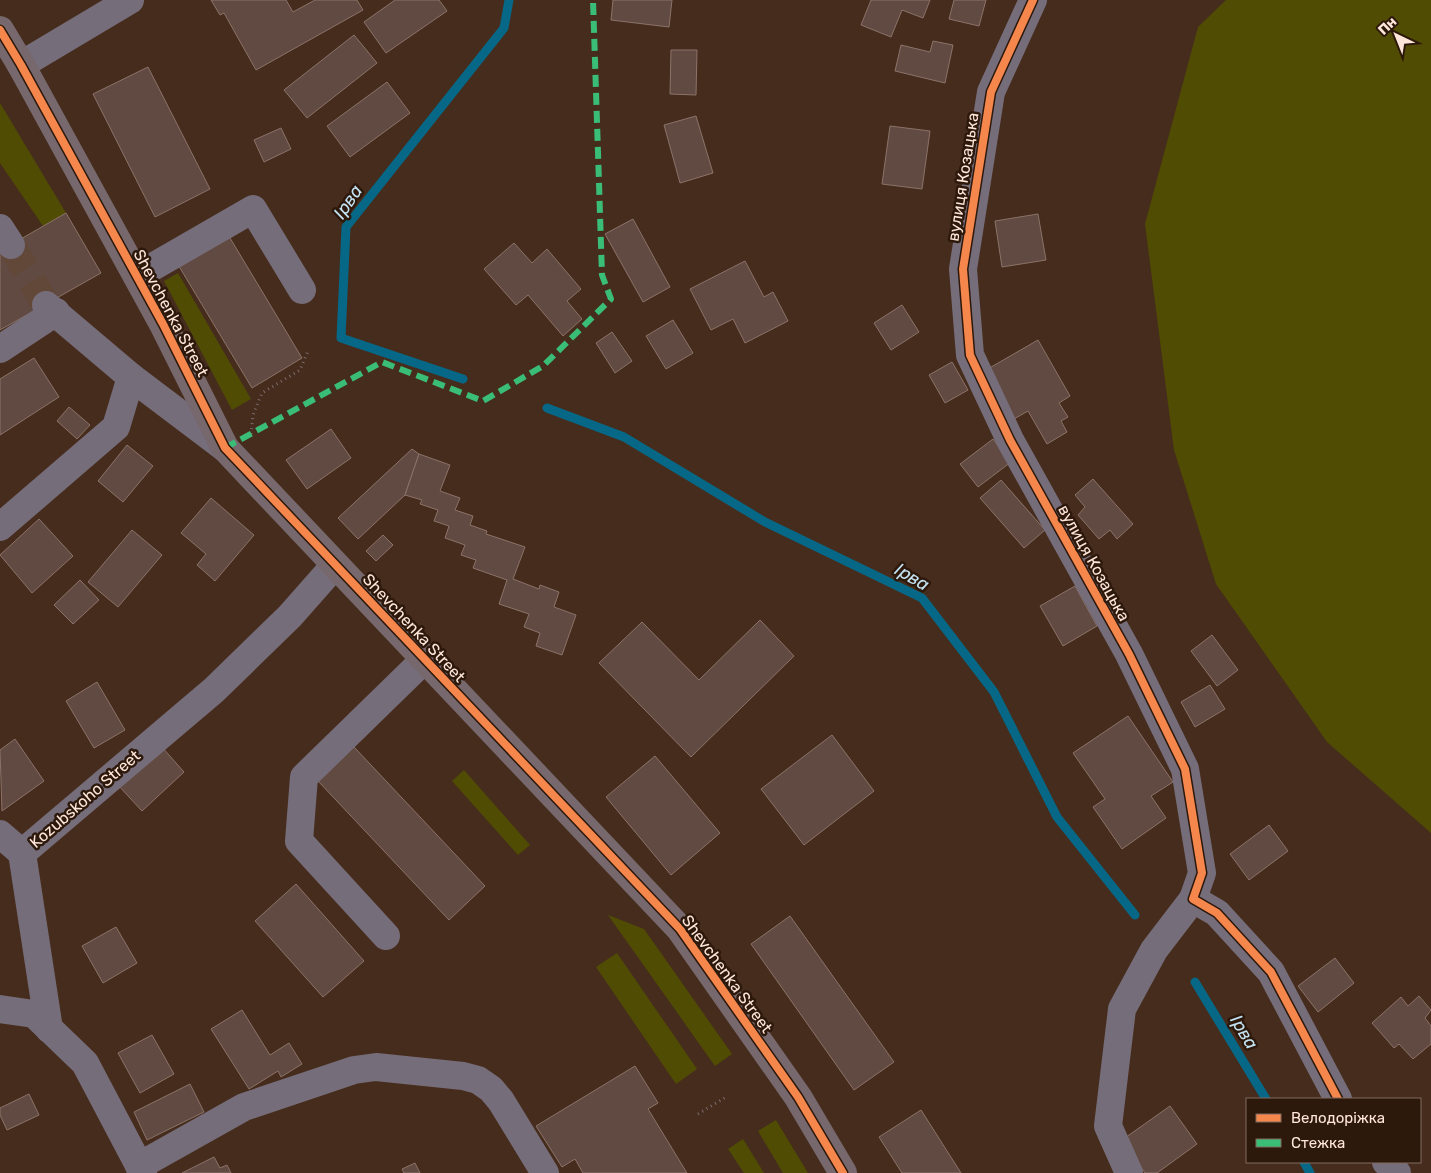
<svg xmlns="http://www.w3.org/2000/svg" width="1431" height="1173" font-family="Rubik,sans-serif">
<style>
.green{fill:#504c04}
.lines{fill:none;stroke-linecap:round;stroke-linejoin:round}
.stream{stroke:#066886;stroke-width:9}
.building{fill:#614a41;stroke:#8b736a}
.minor-tunnel{stroke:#624838;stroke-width:28;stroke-dasharray:28 14;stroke-linecap:butt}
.path{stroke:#796d71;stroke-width:3;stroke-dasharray:1 4;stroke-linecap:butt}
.minor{stroke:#766d7a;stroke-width:28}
.major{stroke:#76686c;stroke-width:28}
.quiet{stroke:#3abd76;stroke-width:6;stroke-dasharray:12 6;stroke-linecap:butt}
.cycleway-casing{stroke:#2d180c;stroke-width:11}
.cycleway{stroke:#f5874c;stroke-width:8}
.labels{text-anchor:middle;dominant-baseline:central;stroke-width:5;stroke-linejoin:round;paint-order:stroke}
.street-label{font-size:16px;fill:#ffe6da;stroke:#2d180c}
.water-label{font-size:18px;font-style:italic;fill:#c3e3f2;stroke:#2d180c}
</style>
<rect width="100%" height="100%" fill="#462c1c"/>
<g class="green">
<polygon points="1226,0 1431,0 1431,833 1327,742 1216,584 1174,450 1145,224 1198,27"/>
<polygon points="0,103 66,213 43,226 0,163"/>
<polygon points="178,273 251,399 232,410 164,281"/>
<polygon points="464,770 530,845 518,855 452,781"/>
<polygon points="608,915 644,929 732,1054 715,1066"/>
<polygon points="617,953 697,1069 676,1084 596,967"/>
<polygon points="776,1120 808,1173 783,1173 758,1131"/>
<polygon points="743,1139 764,1173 744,1173 728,1149"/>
</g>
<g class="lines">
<g class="stream">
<polyline points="463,379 341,338 346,227 504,28 509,0"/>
<polyline points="547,408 624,437 765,522 922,598 994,692 1057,817 1135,915"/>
<polyline points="1195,982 1266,1099"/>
<polyline points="1304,1162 1310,1173"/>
</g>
</g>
<g class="building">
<polygon points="211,0 286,0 293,12 315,0 357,0 363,10 256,70 224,13 220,15"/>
<polygon points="395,0 439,0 447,11 386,53 364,22"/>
<polygon points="613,0 672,0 669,27 611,20"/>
<polygon points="871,0 930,0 923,18 902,10 891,37 861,25"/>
<polygon points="954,0 986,0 979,26 949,19"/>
<polygon points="354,35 377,63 307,118 284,90"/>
<polygon points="933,41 953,45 945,83 895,71 901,45 930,52"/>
<polygon points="671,50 697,50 696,95 670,94"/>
<polygon points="148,67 210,189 155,217 93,94"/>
<polygon points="387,82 410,113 350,157 327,126"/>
<polygon points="696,116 713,173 680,183 664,125"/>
<polygon points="890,126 930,131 922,189 882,184"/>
<polygon points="281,128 291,149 264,162 254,140"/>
<polygon points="66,213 101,273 0,330 0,251"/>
<polygon points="1038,214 1046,260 1002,267 995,221"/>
<polygon points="633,219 670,287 643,302 605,234"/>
<polygon points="227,233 302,358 252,388 177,263"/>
<polygon points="514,243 532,263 547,249 581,289 567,301 582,319 563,336 528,295 516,305 484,269"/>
<polygon points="745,261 764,297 773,292 788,321 745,343 733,319 711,330 690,289"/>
<polygon points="902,305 919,332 891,350 874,323"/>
<polygon points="673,320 693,353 666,369 646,336"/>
<polygon points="612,332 632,361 615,373 596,343"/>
<polygon points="1038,340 1070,396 1059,403 1068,417 1061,421 1067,432 1047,444 1028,411 1014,419 986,370"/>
<polygon points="34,358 59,397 0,435 0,379"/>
<polygon points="952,362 968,390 945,403 929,375"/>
<polygon points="69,407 90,425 77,439 57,421"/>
<polygon points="331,429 351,458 307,489 286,460"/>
<polygon points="993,439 1011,462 978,487 960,464"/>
<polygon points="127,445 153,466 123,502 98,481"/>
<polygon points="412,449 419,454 405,495 358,539 338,518"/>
<polygon points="419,454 450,465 440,491 460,498 455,510 473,516 470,525 487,531 486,534 525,547 513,579 539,589 540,585 559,592 554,607 576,615 562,655 536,646 540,633 524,627 529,614 499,604 507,580 473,568 476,560 461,555 465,545 445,538 449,526 434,521 438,510 420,504 422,500 405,495"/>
<polygon points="1093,479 1133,524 1117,539 1110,530 1099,539 1078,515 1085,507 1075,495"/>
<polygon points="1001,480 1045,530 1024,548 980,498"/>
<polygon points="211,498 254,535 215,581 197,565 206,554 181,533"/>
<polygon points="39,519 73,556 32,593 0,555"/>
<polygon points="132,530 162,555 118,607 88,582"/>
<polygon points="383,535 393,545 376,561 366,551"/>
<polygon points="80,580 99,600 73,624 54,605"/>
<polygon points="1075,586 1097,626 1063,646 1040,606"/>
<polygon points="760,620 794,656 691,757 599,663 642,622 699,680"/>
<polygon points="1212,635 1238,670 1217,686 1191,651"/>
<polygon points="97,682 125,730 94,748 66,701"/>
<polygon points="1210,685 1225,709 1195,727 1181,702"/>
<polygon points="1128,716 1173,782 1151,796 1166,818 1122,849 1093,807 1105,799 1073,753"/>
<polygon points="832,735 874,791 804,845 761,789"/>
<polygon points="15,739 44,781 2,811 0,750"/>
<polygon points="161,746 184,772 142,811 118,785"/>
<polygon points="354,747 485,886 449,920 318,781"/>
<polygon points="655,756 720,833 671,875 606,797"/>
<polygon points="1269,825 1288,851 1249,880 1230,854"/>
<polygon points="296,884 364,961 323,997 255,921"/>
<polygon points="790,916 894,1062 854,1090 751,944"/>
<polygon points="116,927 137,963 103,983 82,946"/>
<polygon points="1335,958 1354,983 1318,1012 1298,986"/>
<polygon points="1419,996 1431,1010 1425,1018 1431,1026 1431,1044 1413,1059 1399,1044 1394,1048 1372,1023 1401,997 1408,1006"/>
<polygon points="242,1010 270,1055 289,1043 302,1064 281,1077 278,1071 249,1089 211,1029"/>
<polygon points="152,1035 174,1074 140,1093 118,1053"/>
<polygon points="635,1066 658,1103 648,1109 687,1173 583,1173 575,1159 562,1167 536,1126"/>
<polygon points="190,1084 204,1112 147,1140 134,1112"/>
<polygon points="29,1094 39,1115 7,1130 0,1115 0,1108"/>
<polygon points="1170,1106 1197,1144 1157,1173 1145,1173 1122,1140"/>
<polygon points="921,1110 961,1173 902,1173 879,1137"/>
<polygon points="214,1157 220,1168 227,1165 231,1173 182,1173"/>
<polygon points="415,1163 420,1173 404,1173 402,1169"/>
</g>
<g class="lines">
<polyline class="minor-tunnel" points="11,245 46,305"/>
<g class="path">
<polyline points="251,434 253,415 262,393 300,370 308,351"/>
<polyline points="698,1114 726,1097"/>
</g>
<g class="minor">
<polyline points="1033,0 991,92 963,269 970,355 1010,440 1129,654 1185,769 1202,873 1193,899 1217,913 1271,972 1338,1099"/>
<polyline points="21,65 130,0"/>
<polyline points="0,228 11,245"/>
<polyline points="137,276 253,209 302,290"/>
<polyline points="46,305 131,377 225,448"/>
<polyline points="0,349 56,312"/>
<polyline points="0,527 116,427 131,377"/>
<polyline points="0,834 22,853"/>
<polyline points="386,936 299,841 304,777 425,659"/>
<polyline points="0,1009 34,1014 85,1063 143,1173"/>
<polyline points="49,1029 22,853 214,690 290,616 335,565"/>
<polyline points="1386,1162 1397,1173"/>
<polyline points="139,1166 244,1107 354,1070 376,1067 463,1076 478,1080 491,1089 501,1101 545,1173"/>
<polyline points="1129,1173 1108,1126 1122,1009 1154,950 1193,899"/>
</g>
<polyline class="major" points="0,30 21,65 163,324 225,448 680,929 798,1097 843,1173"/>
<polyline class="quiet" points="225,448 382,362 483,401 543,366 611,299 602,275 593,0"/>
<g class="cycleway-casing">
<g id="cycleway">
<polyline points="1033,0 991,92 963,269 970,355 1010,440 1129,654 1185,769 1202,873 1193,899 1217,913 1271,972 1338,1099"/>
<polyline points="0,30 21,65 163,324 225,448 680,929 798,1097 843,1173"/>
</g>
</g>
<use href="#cycleway" class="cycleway"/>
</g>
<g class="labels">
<g class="street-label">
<text transform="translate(963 177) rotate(-81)">вулиця Козацька</text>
<text transform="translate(171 313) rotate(62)">Shevchenka Street</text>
<text transform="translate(1094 563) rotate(61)">вулиця Козацька</text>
<text transform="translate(414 628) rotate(47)">Shevchenka Street</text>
<text transform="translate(85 799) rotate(-41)">Kozubskoho Street</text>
<text transform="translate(727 974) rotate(54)">Shevchenka Street</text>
</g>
<g class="water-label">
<text transform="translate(348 202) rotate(-56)">Ірва</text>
<text transform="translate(912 577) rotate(30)">Ірва</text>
<text transform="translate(1244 1032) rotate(59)">Ірва</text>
</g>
</g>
<rect x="1246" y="1098" width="175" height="65" fill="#2d180c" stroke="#816a5e"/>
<rect x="1256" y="1114" width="25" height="8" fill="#f5874c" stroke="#816a5e"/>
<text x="1291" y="1123" font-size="15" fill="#ffe6da">Велодоріжка</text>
<rect x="1256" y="1139" width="25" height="8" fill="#3abd76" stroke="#816a5e"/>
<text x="1291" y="1148" font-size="15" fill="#ffe6da">Стежка</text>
<g transform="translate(1396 35) rotate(317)" stroke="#2d180c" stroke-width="4" paint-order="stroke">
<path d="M0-4L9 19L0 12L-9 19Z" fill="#ffe6da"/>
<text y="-8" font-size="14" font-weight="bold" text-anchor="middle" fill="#ffe6da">Пн</text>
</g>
</svg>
